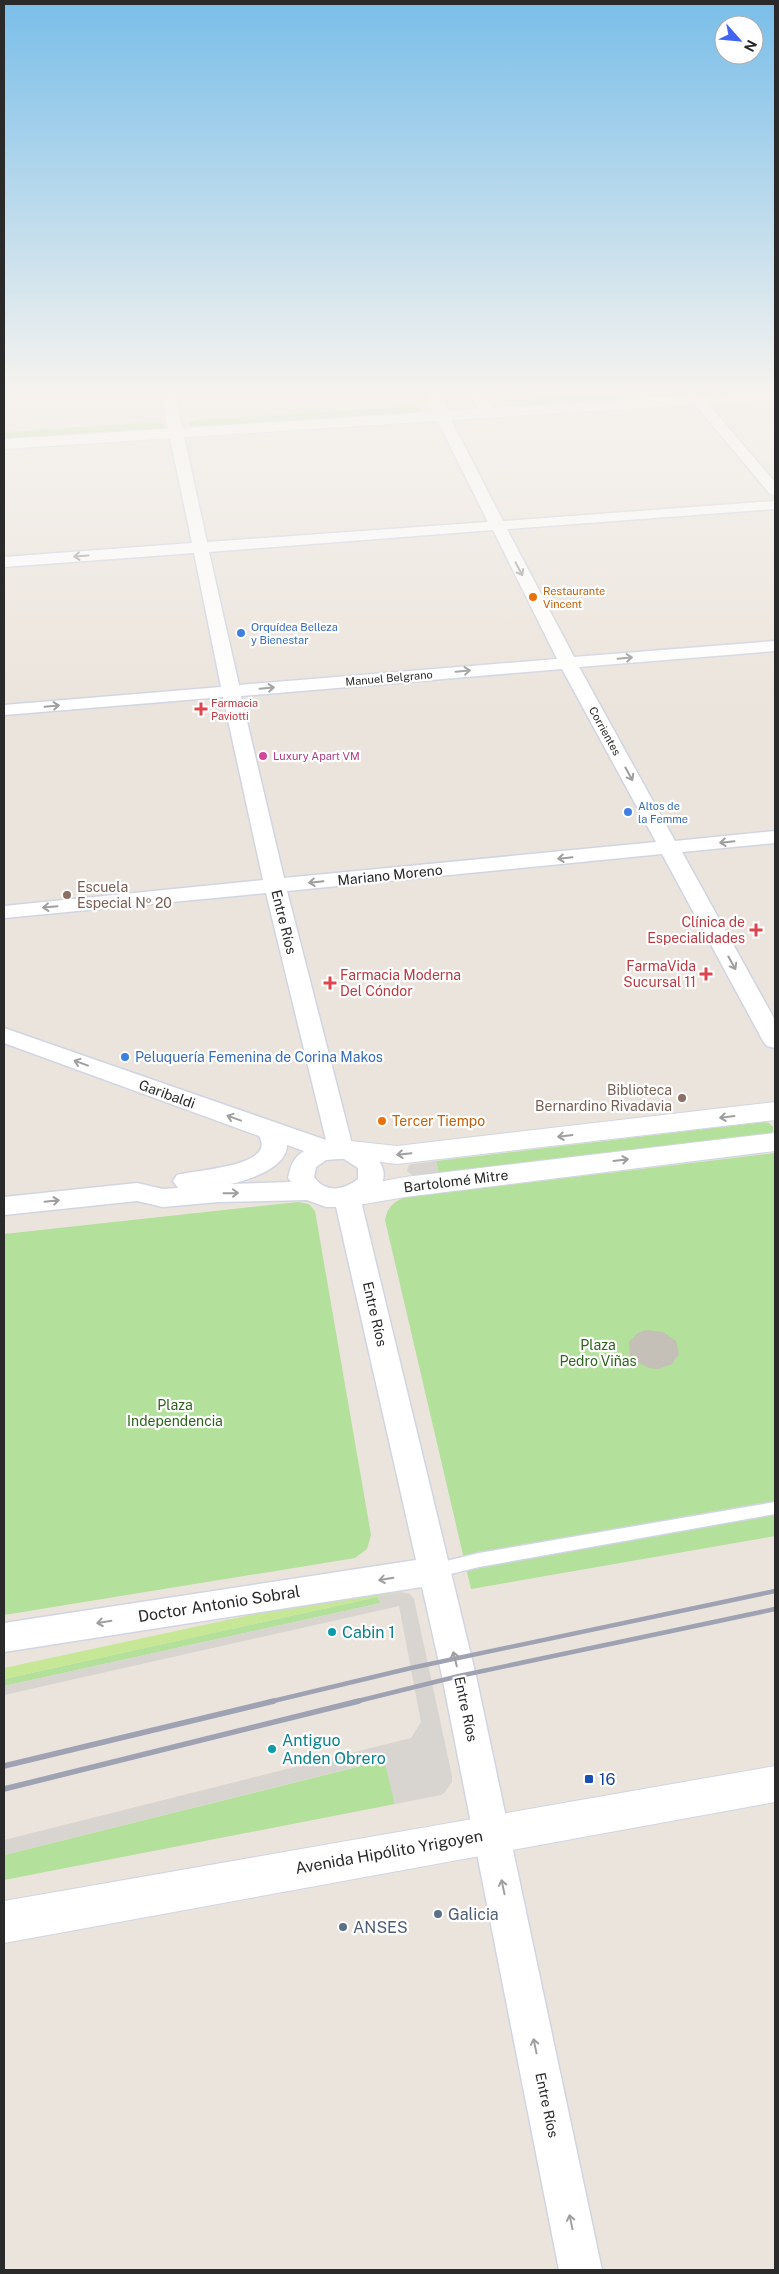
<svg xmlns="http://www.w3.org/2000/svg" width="779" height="2274" font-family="'Public Sans',sans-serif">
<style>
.green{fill:#b3e09a}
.pitch{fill:#c6e796}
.plaza{fill:#d8d4cf}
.building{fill:#c4bfb7}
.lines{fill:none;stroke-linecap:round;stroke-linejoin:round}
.lane-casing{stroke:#d1d5e2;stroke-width:3}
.street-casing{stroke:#d1d5e2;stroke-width:3}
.secondary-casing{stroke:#d1d5e2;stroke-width:2}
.lane{fill:#fff;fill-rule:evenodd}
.street{fill:#fff;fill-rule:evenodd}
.secondary{fill:#fff;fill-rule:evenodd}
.rail-far1{stroke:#9fa2b3;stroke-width:4.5}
.rail{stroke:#9fa2b3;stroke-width:5.5}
.oneway{stroke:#9f9f9f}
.food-dot{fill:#e8710a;stroke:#fff;stroke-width:2}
.shop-dot{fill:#3f7fe0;stroke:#fff;stroke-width:2}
.health-dot{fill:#e0444e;stroke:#fff;stroke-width:2}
.hotel-dot{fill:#d1479c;stroke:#fff;stroke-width:2}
.education-dot{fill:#8d6e63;stroke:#fff;stroke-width:2}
.culture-dot{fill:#0f9aa8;stroke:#fff;stroke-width:2}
.transit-dot{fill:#1a4fb4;stroke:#fff;stroke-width:2}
.service-dot{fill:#5c6f8a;stroke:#fff;stroke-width:2}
.labels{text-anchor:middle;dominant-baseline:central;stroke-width:4.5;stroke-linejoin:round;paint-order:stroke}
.far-food-label{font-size:11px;fill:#c56008;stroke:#fff;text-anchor:start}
.far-shop-label{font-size:11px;fill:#366cbe;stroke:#fff;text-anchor:start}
.far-street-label{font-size:11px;fill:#2a2a2a;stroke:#fff}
.far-health-label{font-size:11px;fill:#be3a42;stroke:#fff;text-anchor:start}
.far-hotel-label{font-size:11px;fill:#b23c85;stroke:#fff;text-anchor:start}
.street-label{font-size:14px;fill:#2a2a2a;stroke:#fff}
.education-label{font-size:14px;fill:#785e54;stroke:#fff;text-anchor:start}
.health-label{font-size:14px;fill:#be3a42;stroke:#fff;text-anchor:end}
.shop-label{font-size:14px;fill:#366cbe;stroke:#fff;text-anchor:start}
.food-label{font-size:14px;fill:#c56008;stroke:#fff;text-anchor:start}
.park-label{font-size:14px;fill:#2c641c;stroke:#fff}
.near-street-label{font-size:16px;fill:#2a2a2a;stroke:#fff}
.near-culture-label{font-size:16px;fill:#0d838f;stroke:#fff;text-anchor:start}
.near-transit-label{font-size:16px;fill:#164399;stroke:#fff;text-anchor:start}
.near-service-label{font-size:16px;fill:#4e5e75;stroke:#fff;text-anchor:start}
</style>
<rect width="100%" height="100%" fill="#ebe4dc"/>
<g class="green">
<polygon points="646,391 675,391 679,395 677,398 514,409 509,400"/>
<polygon points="413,406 419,407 422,411 420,414 196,428 191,427 189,423 196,420"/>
<polygon points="155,422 163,424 164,428 157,431 4,441 4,432"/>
<polygon points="764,1122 769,1123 773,1127 773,1131 769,1134 439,1174 436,1161"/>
<path d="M775 1153V1536L471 1589 385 1220C387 1207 395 1200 407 1197Z"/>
<polygon points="298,1202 309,1204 315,1211 371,1535 367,1549 355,1558 4,1615 4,1234"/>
<polygon points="377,1597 381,1603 4,1686 4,1679"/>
<polygon points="385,1760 395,1804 4,1880 4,1855"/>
</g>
<polygon class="pitch" points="395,1584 400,1592 4,1679 4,1668"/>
<g class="plaza">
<polygon points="436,1161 439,1174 415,1177 407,1171 409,1165 412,1164"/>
<polygon points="400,1592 410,1594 414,1599 452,1776 452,1782 445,1792 441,1795 395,1804 384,1760 4,1855 4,1840 411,1738 421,1722 399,1606 4,1695 4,1686 381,1603 377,1597"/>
</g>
<polygon class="building" points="646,1330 663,1332 676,1341 679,1354 672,1364 658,1369 649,1368 635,1361 630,1355 629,1342 638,1333"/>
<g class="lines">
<g class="lane-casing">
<polygon id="lane" points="775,1502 775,1514 479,1567 434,1578 428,1576 426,1571 428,1566 434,1564 479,1553"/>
</g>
<g class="street-casing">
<g id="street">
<path d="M160 391H174L207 542 488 522 435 416 442 412 449 416 503 521 775 501V509L507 529 574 657 775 641V651L579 667 675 841 775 831V843L682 852 775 1020V1048L767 1046 763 1041 662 854 287 891 352 1144C386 1153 398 1185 361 1201L476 1676 602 2270H559L442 1676 422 1587 4 1652V1623L416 1560 336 1207H326L307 1200 218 1202 163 1207 137 1201 4 1215V1197L137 1183 163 1189 178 1188 173 1181 177 1175C192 1170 278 1167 259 1136L4 1043V1028L326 1140 266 893 4 918V906L263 880 223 697 4 715V705L221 687 194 553 4 567V557L192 543ZM493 530 557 659 239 685 209 552ZM562 669 656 842 284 878 241 696ZM287 1145 304 1151C293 1158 291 1165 288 1178L291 1182 230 1184C248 1180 287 1168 287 1145ZM339 1159H344L358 1168V1179C344 1190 326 1194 314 1177L316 1167 326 1160Z"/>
<polygon points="684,391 697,391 775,482 775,495 770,494"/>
</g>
</g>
<g class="secondary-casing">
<g id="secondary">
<polygon points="425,391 439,391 448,411 479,409 468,391 482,391 493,408 767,391 775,391 775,399 4,449 4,439 433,412"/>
<polygon points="775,1102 775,1120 397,1164 331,1156 327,1149 331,1142 341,1140 397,1146"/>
<polygon points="775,1133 775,1151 405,1197 347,1207 337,1204 333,1197 337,1190 405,1177"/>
<polygon points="775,1766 775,1802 4,1943 4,1901"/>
</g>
</g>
<use href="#lane" class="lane"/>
<use href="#street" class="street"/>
<use href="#secondary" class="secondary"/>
<g class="rail-far1">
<polyline points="269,1702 411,1668 775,1591"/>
<polyline points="354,1702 459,1676 775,1609"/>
</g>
<g class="rail">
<polyline points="4,1766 274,1701"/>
<polyline points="4,1789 359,1701"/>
</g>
</g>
<defs><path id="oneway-shaft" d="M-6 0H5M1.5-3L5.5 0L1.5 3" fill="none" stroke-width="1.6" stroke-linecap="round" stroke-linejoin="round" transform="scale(1.25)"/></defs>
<g class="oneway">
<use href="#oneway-shaft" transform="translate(81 556) rotate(176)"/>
<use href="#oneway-shaft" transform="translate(519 569) rotate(62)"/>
<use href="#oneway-shaft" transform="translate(625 658) rotate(-5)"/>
<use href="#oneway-shaft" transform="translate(463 671) rotate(-5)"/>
<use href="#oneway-shaft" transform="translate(267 688) rotate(-5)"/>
<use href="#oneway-shaft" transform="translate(52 706) rotate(-5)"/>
<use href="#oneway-shaft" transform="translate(629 774) rotate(61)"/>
<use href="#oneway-shaft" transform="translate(727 842) rotate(174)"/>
<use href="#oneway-shaft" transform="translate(565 858) rotate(174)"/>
<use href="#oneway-shaft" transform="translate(316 882) rotate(174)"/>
<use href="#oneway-shaft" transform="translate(50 907) rotate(175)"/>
<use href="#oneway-shaft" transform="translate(732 963) rotate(61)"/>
<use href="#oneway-shaft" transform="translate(81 1063) rotate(-160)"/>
<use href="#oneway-shaft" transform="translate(727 1117) rotate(173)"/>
<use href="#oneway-shaft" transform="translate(234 1118) rotate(-160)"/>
<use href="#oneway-shaft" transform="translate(565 1136) rotate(173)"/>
<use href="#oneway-shaft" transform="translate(404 1154) rotate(174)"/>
<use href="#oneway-shaft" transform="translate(621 1160) rotate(-7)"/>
<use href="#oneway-shaft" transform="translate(231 1193) rotate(-1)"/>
<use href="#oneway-shaft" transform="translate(52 1201) rotate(-6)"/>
<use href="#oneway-shaft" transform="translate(386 1579) rotate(171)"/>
<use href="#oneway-shaft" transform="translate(104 1622) rotate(171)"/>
<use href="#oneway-shaft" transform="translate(455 1659) rotate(-104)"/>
<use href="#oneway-shaft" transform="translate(503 1887) rotate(-102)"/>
<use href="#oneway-shaft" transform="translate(535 2046) rotate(-102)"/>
<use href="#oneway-shaft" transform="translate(571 2222) rotate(-102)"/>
</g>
<linearGradient id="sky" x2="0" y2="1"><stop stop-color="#79bee9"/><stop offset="0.55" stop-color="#f6f3ef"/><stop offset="1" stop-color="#f6f3ef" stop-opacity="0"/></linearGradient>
<rect width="779" height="709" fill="url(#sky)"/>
<g class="food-dot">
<circle cx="533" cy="597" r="5"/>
<circle cx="382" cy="1121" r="5"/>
</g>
<g class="shop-dot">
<circle cx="241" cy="633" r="5"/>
<circle cx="628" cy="812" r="5"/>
<circle cx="125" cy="1057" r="5"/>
</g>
<g class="health-dot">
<path d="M198.5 701.5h5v5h5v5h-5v5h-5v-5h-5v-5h5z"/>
<path d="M753.5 922.5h5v5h5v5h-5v5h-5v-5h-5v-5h5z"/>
<path d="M703.5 966.5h5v5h5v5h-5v5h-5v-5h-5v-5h5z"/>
<path d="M327.5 975.5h5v5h5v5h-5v5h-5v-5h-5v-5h5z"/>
</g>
<circle class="hotel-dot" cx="263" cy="756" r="5"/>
<g class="education-dot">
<circle cx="67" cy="895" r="5"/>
<circle cx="682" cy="1098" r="5"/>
</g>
<g class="culture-dot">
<circle cx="332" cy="1632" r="5"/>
<circle cx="272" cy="1749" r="5"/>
</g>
<rect class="transit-dot" x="584" y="1774" width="10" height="10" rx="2.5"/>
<g class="service-dot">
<circle cx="438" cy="1914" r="5"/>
<circle cx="343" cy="1927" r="5"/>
</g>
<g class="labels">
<g class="far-food-label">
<text x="543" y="591">Restaurante<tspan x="543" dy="13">Vincent</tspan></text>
</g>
<g class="far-shop-label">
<text x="251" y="627">Orquídea Belleza<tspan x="251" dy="13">y Bienestar</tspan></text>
<text x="638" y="806">Altos de<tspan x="638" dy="13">la Femme</tspan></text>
</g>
<g class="far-street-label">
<text transform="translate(389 678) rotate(-5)">Manuel Belgrano</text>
<text transform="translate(605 731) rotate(61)">Corrientes</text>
</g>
<g class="far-health-label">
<text x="211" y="703">Farmacia<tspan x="211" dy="13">Paviotti</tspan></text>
</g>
<g class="far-hotel-label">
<text x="273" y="756">Luxury Apart VM</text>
</g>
<g class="street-label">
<text transform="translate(390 875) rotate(-6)">Mariano Moreno</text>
<text transform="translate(284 922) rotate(76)">Entre Ríos</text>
<text transform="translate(167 1094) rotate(20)">Garibaldi</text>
<text transform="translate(456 1181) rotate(-7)">Bartolomé Mitre</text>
<text transform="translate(375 1314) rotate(77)">Entre Ríos</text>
<text transform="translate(466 1709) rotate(78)">Entre Ríos</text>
<text transform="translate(547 2105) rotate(78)">Entre Ríos</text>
</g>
<g class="education-label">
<text x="77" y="887">Escuela<tspan x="77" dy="16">Especial Nº 20</tspan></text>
<text x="672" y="1090" text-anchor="end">Biblioteca<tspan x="672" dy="16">Bernardino Rivadavia</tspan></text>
</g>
<g class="health-label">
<text x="745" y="922">Clínica de<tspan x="745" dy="16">Especialidades</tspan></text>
<text x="696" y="966">FarmaVida<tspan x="696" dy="16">Sucursal 11</tspan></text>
<text x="340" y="975" text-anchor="start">Farmacia Moderna<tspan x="340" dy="16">Del Cóndor</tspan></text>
</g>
<g class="shop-label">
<text x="135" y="1057">Peluquería Femenina de Corina Makos</text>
</g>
<g class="food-label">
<text x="392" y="1121">Tercer Tiempo</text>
</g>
<g class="park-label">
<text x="598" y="1345">Plaza<tspan x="598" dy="16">Pedro Viñas</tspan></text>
<text x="175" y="1405">Plaza<tspan x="175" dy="16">Independencia</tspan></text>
</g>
<g class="near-street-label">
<text transform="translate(219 1604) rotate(-9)">Doctor Antonio Sobral</text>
<text transform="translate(389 1852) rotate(-10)">Avenida Hipólito Yrigoyen</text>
</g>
<g class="near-culture-label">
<text x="342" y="1632">Cabin 1</text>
<text x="282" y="1740">Antiguo<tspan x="282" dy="18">Anden Obrero</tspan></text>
</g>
<g class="near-transit-label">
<text x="599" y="1779">16</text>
</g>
<g class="near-service-label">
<text x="448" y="1914">Galicia</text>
<text x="353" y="1927">ANSES</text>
</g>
</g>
<rect width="779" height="2274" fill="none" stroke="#2a2a2a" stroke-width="10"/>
<g transform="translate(739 40) rotate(117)"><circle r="24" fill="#ffffff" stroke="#aaaaaa"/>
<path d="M0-4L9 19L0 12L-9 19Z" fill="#4165f3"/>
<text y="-8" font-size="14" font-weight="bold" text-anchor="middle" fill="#2a2a2a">N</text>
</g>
</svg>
